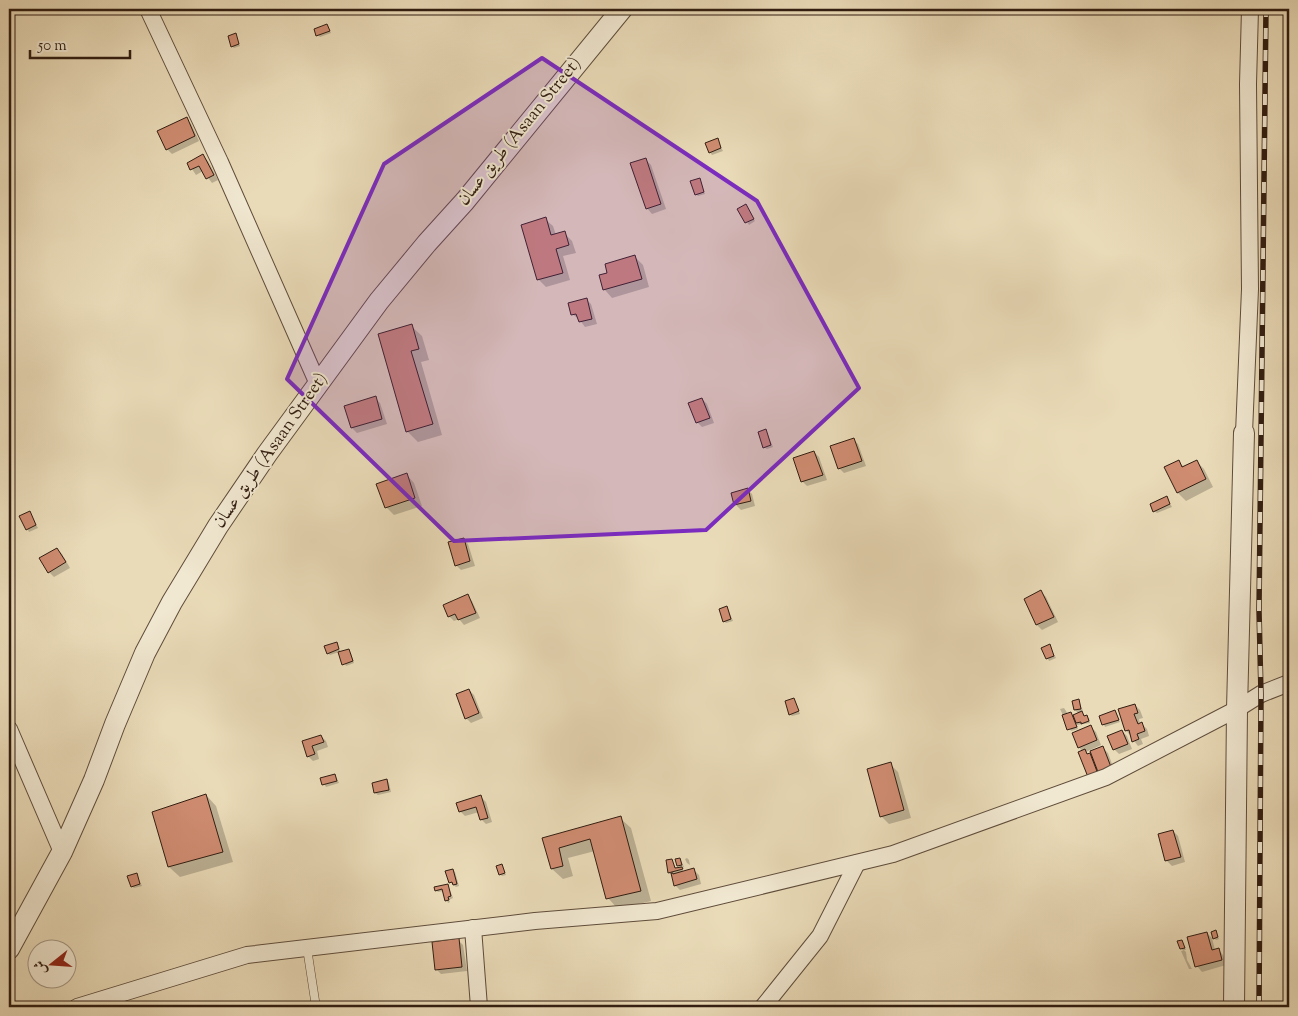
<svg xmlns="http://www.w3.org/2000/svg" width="1298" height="1016" font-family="'Sorts Mill Goudy',Amiri,serif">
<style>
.shadow{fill:#0003}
.building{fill:#cf8c71;stroke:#311d11}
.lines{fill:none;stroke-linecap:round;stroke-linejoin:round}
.service-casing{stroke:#5f4c3b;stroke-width:9}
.minor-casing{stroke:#5f4c3b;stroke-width:18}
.tertiary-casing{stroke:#5f4c3b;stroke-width:22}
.service{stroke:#f1e8d1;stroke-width:8}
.minor{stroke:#f1e8d1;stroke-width:16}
.tertiary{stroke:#f1e8d1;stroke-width:20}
.rail-casing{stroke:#311d11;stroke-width:5.5}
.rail{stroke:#f1e8d1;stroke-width:4;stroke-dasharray:11;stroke-linecap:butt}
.marked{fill:#7b2cbf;fill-opacity:0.2;stroke:#7b2cbf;stroke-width:4;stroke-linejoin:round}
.labels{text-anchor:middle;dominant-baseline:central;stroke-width:4;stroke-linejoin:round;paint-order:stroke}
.street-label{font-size:18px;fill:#311d11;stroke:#f1e8d1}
</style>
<rect width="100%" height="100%" fill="#eadbb8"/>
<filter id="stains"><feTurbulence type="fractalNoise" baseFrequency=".004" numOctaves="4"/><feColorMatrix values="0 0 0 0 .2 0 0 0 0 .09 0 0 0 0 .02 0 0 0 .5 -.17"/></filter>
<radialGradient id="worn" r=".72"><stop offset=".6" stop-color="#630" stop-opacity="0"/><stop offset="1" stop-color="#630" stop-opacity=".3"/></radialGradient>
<g class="shadow">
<polygon points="327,25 331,33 320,37 318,35"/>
<polygon points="235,35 240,46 234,48 232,46"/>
<polygon points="186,119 191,124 199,141 172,154 167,149"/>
<polygon points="717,140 723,151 712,155 710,152"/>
<polygon points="203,156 208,161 218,180 212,183 203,171 196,175 188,163"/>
<polygon points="646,160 651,165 666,209 652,214 647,208"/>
<polygon points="699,179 705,194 698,196 696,194"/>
<polygon points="746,206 755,221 749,225 739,209"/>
<polygon points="545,219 553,226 556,235 564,233 572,241 576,253 563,256 570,280 546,287 538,279"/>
<polygon points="635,257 643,265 649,287 612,298 605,290 601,276 609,274"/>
<polygon points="586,299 591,304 597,324 585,327 579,319 572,314"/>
<polygon points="411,326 422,336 429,360 421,362 442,435 418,442 407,431"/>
<polygon points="375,398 380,403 387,424 357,433 352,428"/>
<polygon points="702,399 707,404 714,423 702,427 697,422"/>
<polygon points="766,431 773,447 767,449 764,447"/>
<polygon points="853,439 858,444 866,466 844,473 839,468"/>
<polygon points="814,452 819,457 827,480 807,486 802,481"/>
<polygon points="1178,461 1184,467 1196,461 1204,469 1213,487 1186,501 1178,493 1165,468"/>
<polygon points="407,475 414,483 422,506 394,515 386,507"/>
<polygon points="747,489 752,494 755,506 741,510 736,505"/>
<polygon points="1167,498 1172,507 1157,513 1154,511"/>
<polygon points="30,513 38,528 29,532 21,516"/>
<polygon points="463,539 468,544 475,566 461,570 456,565"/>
<polygon points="57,549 62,554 70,568 54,577 49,572"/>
<polygon points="1041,592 1046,597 1058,622 1042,630 1037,625 1026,599"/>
<polygon points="467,596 472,601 480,618 464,625 459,619 454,621 449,616"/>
<polygon points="727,607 733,621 726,623 724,621"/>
<polygon points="337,644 341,653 348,650 351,653 354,663 346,666 339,652 330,655 328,653"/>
<polygon points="1049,646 1056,658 1049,661 1043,648"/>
<polygon points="469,690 474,695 483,718 471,723 466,718"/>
<polygon points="794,699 800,714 792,716 790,714"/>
<polygon points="1079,701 1083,711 1081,711 1085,717 1089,718 1090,723 1077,725 1078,729 1071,731 1060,709 1064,708 1068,714 1070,713 1073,717 1079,714 1075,710"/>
<polygon points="1135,705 1140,710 1143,718 1139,719 1140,724 1142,724 1147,729 1149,736 1141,739 1143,744 1138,746 1126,730"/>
<polygon points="1115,712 1120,722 1105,727 1101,717"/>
<polygon points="1091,727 1096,732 1101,745 1086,752 1095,760 1103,748 1108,753 1115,772 1102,779 1079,747"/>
<polygon points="1122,731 1127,736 1132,749 1119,754 1114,749"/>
<polygon points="321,736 326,741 328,747 317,751 319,759 313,761 308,756 304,742"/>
<polygon points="890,764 898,772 911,818 889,824 881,816"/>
<polygon points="335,775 339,783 326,787 322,779"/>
<polygon points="387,780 389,783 391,792 378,795 375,793"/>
<polygon points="206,795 216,806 233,862 180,877 169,867 154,812"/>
<polygon points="481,797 486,802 492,822 486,824 481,819 479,812 465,816 460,811"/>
<polygon points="620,818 631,828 651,901 618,909 608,898 595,851 568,858 573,876 563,879 552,869 544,838"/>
<polygon points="1173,831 1178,836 1185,862 1172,866 1167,861 1159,835"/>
<polygon points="687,858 689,860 690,865 687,863 685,859"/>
<polygon points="680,859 684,867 681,868 684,872 694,870 699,875 701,884 680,890 675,885 672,875 669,873 667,861 672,860 676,869 681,868 678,866"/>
<polygon points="502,866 506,875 502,876 500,874"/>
<polygon points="453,870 455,872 459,886 456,887 450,882"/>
<polygon points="136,874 142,886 134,888 132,886"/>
<polygon points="448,885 453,898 449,900 450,902 448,903 443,891 438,892 436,890"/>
<polygon points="1216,932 1219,939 1216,940 1214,938"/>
<polygon points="1207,933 1212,938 1215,950 1218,949 1223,955 1226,965 1202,972 1197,966"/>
<polygon points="458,940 463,945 467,971 441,974 436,969"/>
<polygon points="1182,941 1186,950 1184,950 1186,952 1187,960 1192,969 1189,969 1181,951 1183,951 1181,948"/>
</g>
<g class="building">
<polygon points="327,24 330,31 316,36 314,29"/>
<polygon points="236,33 239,44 231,47 228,36"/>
<polygon points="187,117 195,136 166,150 157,131"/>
<polygon points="718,138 721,148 709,153 705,143"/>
<polygon points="203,154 214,175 206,179 199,166 190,170 187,163"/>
<polygon points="646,158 661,204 646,209 630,163"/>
<polygon points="700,178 704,192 695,195 690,181"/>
<polygon points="746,204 754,219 745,223 737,209"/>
<polygon points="546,217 551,235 565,231 569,245 556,249 563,273 537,280 521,225"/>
<polygon points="635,255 642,279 603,290 599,275 607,273 605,264"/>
<polygon points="587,298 592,319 579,322 576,314 571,315 568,303"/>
<polygon points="412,324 419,349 411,351 433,424 406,432 378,334"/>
<polygon points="376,396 382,419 351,428 344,406"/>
<polygon points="702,398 710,418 696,423 688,403"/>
<polygon points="766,429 771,445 763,448 758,432"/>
<polygon points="854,438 862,461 838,469 830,446"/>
<polygon points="814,451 823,475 801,482 793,458"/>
<polygon points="1179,460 1182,467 1197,460 1206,479 1177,493 1164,467"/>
<polygon points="407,473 415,498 385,508 376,484"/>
<polygon points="748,488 751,501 734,505 731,493"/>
<polygon points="1167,496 1170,504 1153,512 1150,504"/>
<polygon points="30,511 36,525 26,530 19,516"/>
<polygon points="464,538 470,561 455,566 448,542"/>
<polygon points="57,548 66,562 48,573 39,558"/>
<polygon points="1041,590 1054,617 1036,625 1024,599"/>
<polygon points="468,594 476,613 458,620 455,614 448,617 443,605"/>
<polygon points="727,606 731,619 723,622 719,609"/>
<polygon points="337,642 339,649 327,654 324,646"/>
<polygon points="1050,644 1054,656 1046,659 1041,648"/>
<polygon points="349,649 353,661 342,665 338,652"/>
<polygon points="469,689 479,713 465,719 456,694"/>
<polygon points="794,698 799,711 789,715 785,701"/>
<polygon points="1079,699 1081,709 1074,710 1072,701"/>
<polygon points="1135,704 1138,713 1134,714 1138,724 1142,722 1145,731 1137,734 1139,739 1132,742 1129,730 1125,731 1118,709"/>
<polygon points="1115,710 1119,720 1102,725 1099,716"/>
<polygon points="1082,711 1084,716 1087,715 1089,721 1081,724 1081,722 1076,723 1073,715"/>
<polygon points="1071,712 1077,727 1067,730 1062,715"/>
<polygon points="1091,725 1097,740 1078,748 1072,733"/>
<polygon points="1122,730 1128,744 1113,750 1107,736"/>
<polygon points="321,735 324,742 312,746 315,754 307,757 302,741"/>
<polygon points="1103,746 1111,767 1098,772 1090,751"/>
<polygon points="1085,749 1087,754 1090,753 1098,774 1088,777 1078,752"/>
<polygon points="891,762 904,810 880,817 867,769"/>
<polygon points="335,774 337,781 322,785 320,778"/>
<polygon points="387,779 389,790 374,793 372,783"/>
<polygon points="206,794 223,852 168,867 152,812"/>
<polygon points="481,795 488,818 480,820 476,807 459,812 456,803"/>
<polygon points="621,816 641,891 606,899 590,839 559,848 563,866 551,869 542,838"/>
<polygon points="1173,830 1181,857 1165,861 1158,834"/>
<polygon points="680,858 682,865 677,866 675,859"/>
<polygon points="672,859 675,868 682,867 683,869 668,873 666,860"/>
<polygon points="502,864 505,873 499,875 496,866"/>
<polygon points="694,868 697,879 674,886 671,873 673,873 673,874"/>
<polygon points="453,869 457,884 453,885 452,882 449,883 445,871"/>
<polygon points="137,873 140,884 131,887 127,876"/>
<polygon points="448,884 451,896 448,897 449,900 445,901 442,889 435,891 434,887"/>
<polygon points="1216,930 1218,937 1213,939 1211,932"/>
<polygon points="1207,932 1212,950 1219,948 1222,960 1195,967 1187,937"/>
<polygon points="459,938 462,967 435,970 432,942"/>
<polygon points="1182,940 1185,948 1180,949 1177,941"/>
</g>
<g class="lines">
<g class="service-casing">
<polyline id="service" points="307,948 316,1007"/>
</g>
<g class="minor-casing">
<g id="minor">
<polyline points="148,9 220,162 318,384"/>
<polyline points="1244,433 1250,289 1248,84 1250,9"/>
<polyline points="9,729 62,852"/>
<polyline points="473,928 479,1007"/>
<polyline points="77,1007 247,955 535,921 657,911 893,854 1106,777 1237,709 1261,694 1289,683"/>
<polyline points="763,1007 820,936 857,863"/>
</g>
</g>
<g class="tertiary-casing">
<g id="tertiary">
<polyline points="9,949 62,852 94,780 115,724 145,653 172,602 218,526 267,454 379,301 427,243 465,201 622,9"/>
<polyline points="1234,1007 1237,709 1244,433"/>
</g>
</g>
<use href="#service" class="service"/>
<use href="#minor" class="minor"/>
<use href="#tertiary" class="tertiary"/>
<g class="rail-casing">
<polyline id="rail" points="1259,1007 1261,694 1259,610 1266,9"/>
</g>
<use href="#rail" class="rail"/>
</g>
<path class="marked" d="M542 58 757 201 859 388 706 530 454 541 287 379 384 164Z"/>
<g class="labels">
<g class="street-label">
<text transform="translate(520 132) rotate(-51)">طريق عسان (Asaan Street)</text>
<text transform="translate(271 451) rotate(-55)">طريق عسان (Asaan Street)</text>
</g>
</g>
<rect width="1298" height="1016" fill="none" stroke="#eadbb8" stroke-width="30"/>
<rect x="10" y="10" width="1278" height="996" fill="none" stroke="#311d11" stroke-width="2.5"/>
<rect x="15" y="15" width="1268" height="986" fill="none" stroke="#311d11"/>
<g transform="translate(52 964) rotate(253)"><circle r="24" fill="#f1e8d1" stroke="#a49784"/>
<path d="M0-4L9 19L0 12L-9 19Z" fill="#8f2418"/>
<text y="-8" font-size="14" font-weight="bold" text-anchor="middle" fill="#311d11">ش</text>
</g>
<path d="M30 50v8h100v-8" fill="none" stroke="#311d11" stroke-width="2.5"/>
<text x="38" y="50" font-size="15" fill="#311d11" stroke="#f1e8d1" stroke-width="4" paint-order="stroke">50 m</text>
<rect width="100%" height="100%" filter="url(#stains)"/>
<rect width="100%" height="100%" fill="url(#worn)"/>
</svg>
